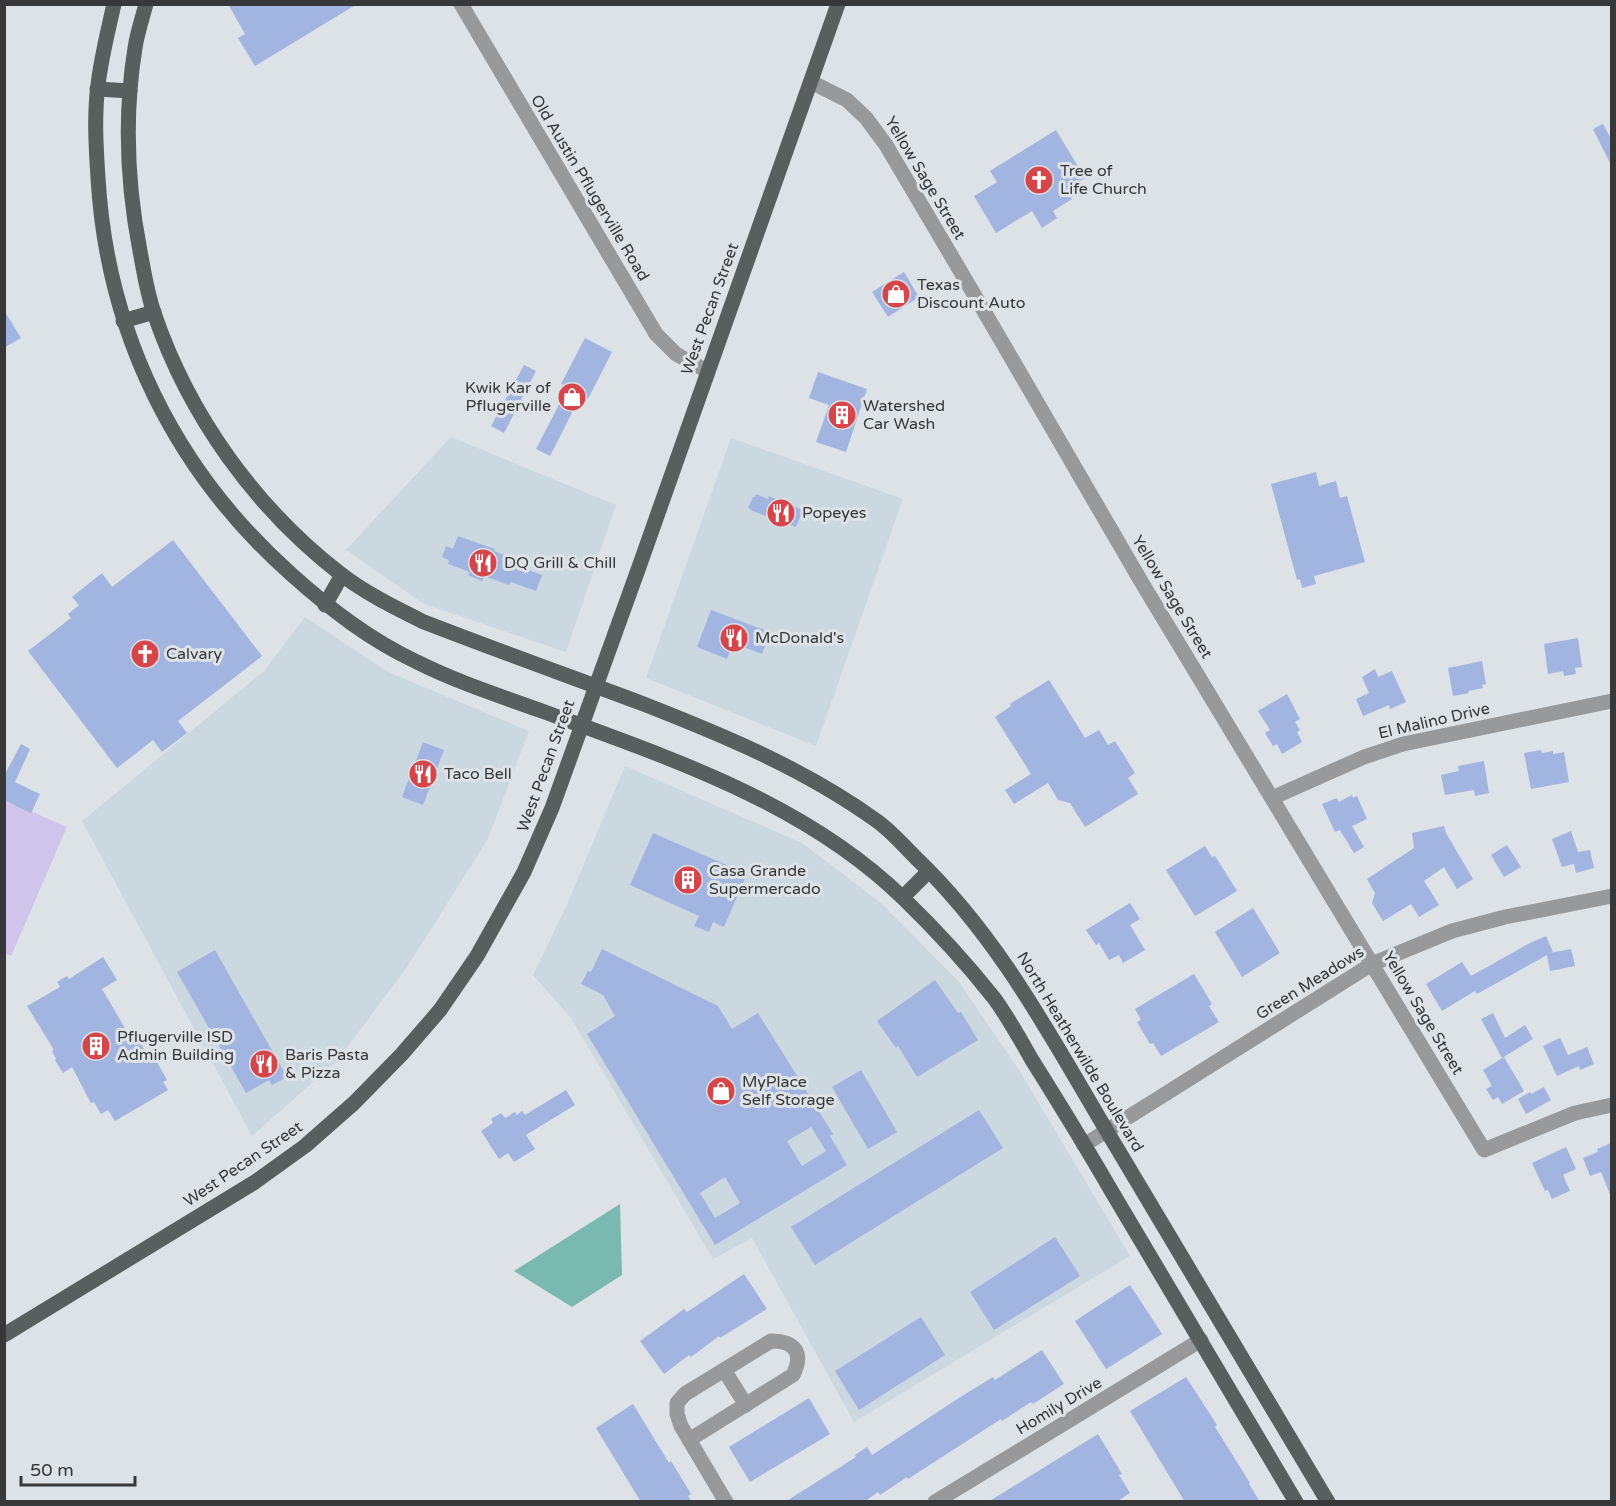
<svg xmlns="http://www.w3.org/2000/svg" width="1616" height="1506" font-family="'Varela Round',sans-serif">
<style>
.built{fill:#ccd8e0}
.green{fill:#cfc5eb}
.water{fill:#7ab9ad}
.building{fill:#a2b4e0;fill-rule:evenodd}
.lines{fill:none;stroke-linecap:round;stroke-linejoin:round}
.minor{stroke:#97999a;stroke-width:15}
.major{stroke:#595e5f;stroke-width:15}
.labels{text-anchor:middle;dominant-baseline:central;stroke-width:6;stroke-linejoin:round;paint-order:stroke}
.poi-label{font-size:16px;fill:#36383a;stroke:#dde2e6;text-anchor:start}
.street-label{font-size:16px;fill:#36383a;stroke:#dde2e6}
</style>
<rect width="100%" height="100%" fill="#dde2e6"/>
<g class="built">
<polygon points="451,437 616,505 566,652 424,604 346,550"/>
<polygon points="731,438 903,499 816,746 646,678"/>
<polygon points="305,617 388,672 529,731 488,839 407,967 337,1061 252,1136 82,821 264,671"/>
<polygon points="625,766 802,843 881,903 959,982 1019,1070 1130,1256 854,1422 752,1238 713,1259 571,1018 533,975 566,907"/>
</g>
<polygon class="green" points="5,800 67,827 11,956 5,953"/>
<polygon class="water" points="620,1204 622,1275 572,1307 514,1271"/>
<g class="building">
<polygon points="228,4 357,4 255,66 238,38 245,34"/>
<polygon points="1603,124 1611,139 1611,165 1593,129"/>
<polygon points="1056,130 1085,178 1066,190 1072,199 1053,211 1057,218 1042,228 1032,211 996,233 974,196 997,182 990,171"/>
<polygon points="904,272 919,297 888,317 872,292"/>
<polygon points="4,310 21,338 4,348"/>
<polygon points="585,338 612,352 588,399 581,395 550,456 536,449 568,387 561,384"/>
<polygon points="524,365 536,371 504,433 491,426"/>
<polygon points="818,372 867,389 846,452 816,442 829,405 809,398"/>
<polygon points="1316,472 1319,486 1336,481 1340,498 1347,496 1365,562 1314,576 1316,584 1302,588 1300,579 1297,580 1271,484"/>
<polygon points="756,494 768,499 769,496 803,510 796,527 750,510 751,509 748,508 753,497 755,497"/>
<polygon points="458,536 495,549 494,551 518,560 517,563 526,566 525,569 542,575 536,591 511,582 509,585 484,576 482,581 468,575 470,572 448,564 449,560 442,557 446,546 453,549"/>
<polygon points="173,540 262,656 178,721 187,733 162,752 153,740 117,768 28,651 71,618 68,614 79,605 72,597 102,573 112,587"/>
<polygon points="711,610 770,632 762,654 733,643 727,659 697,647"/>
<polygon points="1578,638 1582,667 1575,668 1576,674 1564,676 1563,671 1548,674 1544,644"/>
<polygon points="1482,661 1486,684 1482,685 1483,688 1468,691 1469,693 1453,696 1448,668"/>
<polygon points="1375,669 1378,677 1392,671 1406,702 1390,709 1389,705 1363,716 1356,699 1369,693 1362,677"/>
<polygon points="1049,680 1085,738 1099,730 1108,745 1115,741 1135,773 1128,778 1138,794 1085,827 1070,803 1058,800 1048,783 1014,804 1005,790 1031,774 995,717 1011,706 1010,704"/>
<polygon points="1287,694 1300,719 1295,722 1300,730 1297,732 1302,742 1282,754 1277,744 1273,746 1265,733 1270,730 1258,711"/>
<polygon points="423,742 444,750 423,805 402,797"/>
<polygon points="21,744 30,749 15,782 40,794 31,813 6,801 4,804 4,776"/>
<polygon points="1541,750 1542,753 1553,751 1553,754 1564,752 1569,782 1531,789 1524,753"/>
<polygon points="1484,761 1489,793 1475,796 1474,790 1445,795 1441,775 1459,771 1458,766"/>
<polygon points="1352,795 1353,798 1357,796 1367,819 1352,826 1364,847 1354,853 1340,830 1335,832 1322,804 1337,798 1339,802"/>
<polygon points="1444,826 1446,833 1473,879 1457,889 1444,867 1424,881 1439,905 1419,917 1411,904 1383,921 1372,903 1375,893 1367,879 1414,848 1412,833"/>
<polygon points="1571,831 1578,852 1590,850 1594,868 1576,873 1574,864 1562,867 1552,839"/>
<polygon points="653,833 747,874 724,927 713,922 709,932 694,926 699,916 630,885"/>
<polygon points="1507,845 1521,867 1504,877 1491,855"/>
<polygon points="1205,846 1212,857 1215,856 1237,891 1195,916 1166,870"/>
<polygon points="1130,903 1140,919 1130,925 1145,950 1123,963 1119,955 1109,960 1099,943 1096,945 1086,930"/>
<polygon points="1253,908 1280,953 1242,977 1215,932"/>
<polygon points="1546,936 1553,952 1550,953 1571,949 1575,966 1550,971 1547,955 1477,994 1475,991 1442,1011 1426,984 1462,962 1471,976 1530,943"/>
<path d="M602 949 718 1006 732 1029 758 1013 833 1134 830 1136 847 1165 715 1245 587 1034 615 1016 603 995 581 984 588 971 591 972ZM811 1127 826 1151 802 1166 787 1141ZM725 1177 740 1203 715 1218 700 1193Z"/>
<polygon points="215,950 287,1077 272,1085 269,1080 246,1093 177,972"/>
<polygon points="103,957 117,980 102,989 133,1042 138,1039 150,1059 154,1057 167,1080 163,1082 168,1090 115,1121 108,1110 101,1114 94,1102 91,1103 72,1067 63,1073 55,1060 56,1059 52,1051 54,1050 27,1006 60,987 57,982 67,976 69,979"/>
<polygon points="1194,974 1212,1004 1209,1006 1219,1022 1161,1056 1153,1043 1150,1044 1137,1022 1141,1020 1135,1009"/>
<polygon points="935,980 958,1013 961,1012 978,1040 917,1077 898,1046 896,1048 877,1021"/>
<polygon points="1493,1013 1505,1038 1525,1025 1533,1039 1502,1058 1481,1019"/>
<polygon points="1560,1038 1568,1055 1587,1047 1594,1064 1580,1070 1579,1066 1557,1076 1543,1046"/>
<polygon points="1504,1057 1524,1091 1502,1104 1498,1097 1493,1100 1486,1089 1492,1086 1483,1070"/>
<polygon points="861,1070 897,1132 868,1149 832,1087"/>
<polygon points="1544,1087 1551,1100 1526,1114 1518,1099 1530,1092 1531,1094"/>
<polygon points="566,1090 575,1105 526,1135 535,1149 514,1162 508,1153 499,1159 481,1131 493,1123 491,1119 501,1113 505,1118 515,1112 517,1115 522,1111 525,1115"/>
<polygon points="979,1110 1003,1148 815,1265 791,1227"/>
<polygon points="1611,1143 1611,1197 1601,1172 1590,1176 1583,1158 1598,1152 1597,1149"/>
<polygon points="1566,1147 1576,1169 1563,1175 1570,1191 1552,1199 1548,1190 1545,1191 1532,1163"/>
<polygon points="1055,1237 1080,1276 994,1330 970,1292"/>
<polygon points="744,1274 767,1309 720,1338 719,1336 691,1357 689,1355 664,1374 640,1341 684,1309 687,1312"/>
<polygon points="1130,1285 1162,1334 1106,1369 1075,1321"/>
<polygon points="921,1317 945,1355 859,1410 835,1371"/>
<polygon points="1042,1350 1064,1384 1033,1404 1031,1402 1002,1421 1001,1419 908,1479 907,1477 880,1495 878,1492 864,1502 785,1502 856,1457 855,1455 867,1447 872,1455 962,1396 993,1377 995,1380"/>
<polygon points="1186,1377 1217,1425 1215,1427 1250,1483 1249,1484 1260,1502 1185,1502 1130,1411"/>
<polygon points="809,1398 830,1434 750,1482 729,1447"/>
<polygon points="633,1404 669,1463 671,1461 691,1494 688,1496 692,1502 641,1502 596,1428"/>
<polygon points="1098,1434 1122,1474 1119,1475 1130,1493 1116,1502 988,1502"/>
</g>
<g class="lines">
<g class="minor">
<polyline points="461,4 656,334 676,354 707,371"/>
<polyline points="811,82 847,100 866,118 886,145 988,318 1142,583 1484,1150 1575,1113 1612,1105"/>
<polyline points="1272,798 1364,757 1403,744 1612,701"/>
<polyline points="1084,1145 1372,964 1452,931 1505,917 1612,896"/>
<polyline points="724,1370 746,1405"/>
<path d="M689 1440 793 1375C804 1353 795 1341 771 1341L685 1394 677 1403V1414L681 1426 726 1502"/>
<polyline points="935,1502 1201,1340"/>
</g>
<g class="major">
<path d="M114 4C108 31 101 58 98 85 94 116 96 147 98 178 107 333 175 471 291 574 330 609 370 640 417 662 457 682 500 696 542 711 669 758 805 802 904 899 936 930 967 964 994 998 1008 1017 1020 1039 1032 1060 1059 1103 1086 1147 1112 1192 1173 1295 1235 1398 1296 1502"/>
<path d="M146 4C142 19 137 34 135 48 124 116 127 184 140 251 144 272 147 293 154 313 189 416 256 509 342 575 367 594 396 608 424 622 496 650 569 676 641 703 723 735 805 769 877 821 891 831 903 845 915 857 1000 938 1052 1039 1111 1138 1183 1259 1256 1380 1328 1502"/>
<polyline points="97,89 130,91"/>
<polyline points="123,321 154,312"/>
<polyline points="325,605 342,575"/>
<polyline points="903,897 929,871"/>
<polyline points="4,1335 255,1182 305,1146 354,1103 402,1054 440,1010 477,956 524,872 552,808 639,567 838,4"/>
</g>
</g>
<defs>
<g id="church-disc" transform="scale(1.5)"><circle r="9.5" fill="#d54549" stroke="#dde2e6"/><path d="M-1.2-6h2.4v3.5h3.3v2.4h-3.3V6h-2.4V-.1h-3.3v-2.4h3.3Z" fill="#fff"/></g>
<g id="shop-disc" transform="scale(1.5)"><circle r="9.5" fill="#d54549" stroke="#dde2e6"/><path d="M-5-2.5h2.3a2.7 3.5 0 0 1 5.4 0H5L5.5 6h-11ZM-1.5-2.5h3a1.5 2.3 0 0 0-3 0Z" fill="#fff"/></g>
<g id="building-disc" transform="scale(1.5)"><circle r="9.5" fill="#d54549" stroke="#dde2e6"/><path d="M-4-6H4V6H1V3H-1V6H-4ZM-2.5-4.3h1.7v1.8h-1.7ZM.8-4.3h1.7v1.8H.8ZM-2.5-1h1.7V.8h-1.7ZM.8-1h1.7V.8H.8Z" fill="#fff"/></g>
<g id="restaurant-disc" transform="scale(1.5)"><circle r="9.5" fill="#d54549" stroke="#dde2e6"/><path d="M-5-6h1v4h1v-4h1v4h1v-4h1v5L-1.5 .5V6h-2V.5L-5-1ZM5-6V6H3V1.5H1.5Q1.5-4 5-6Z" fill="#fff"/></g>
</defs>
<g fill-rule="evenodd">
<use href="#church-disc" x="1039" y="180"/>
<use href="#shop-disc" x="896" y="294"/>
<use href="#shop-disc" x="572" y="397"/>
<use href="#building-disc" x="842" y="415"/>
<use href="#restaurant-disc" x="781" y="513"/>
<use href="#restaurant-disc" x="483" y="563"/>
<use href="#restaurant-disc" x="734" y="638"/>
<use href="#church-disc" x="145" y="654"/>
<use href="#restaurant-disc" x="423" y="774"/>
<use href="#building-disc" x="688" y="880"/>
<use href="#building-disc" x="96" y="1046"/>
<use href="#restaurant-disc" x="264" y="1064"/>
<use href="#shop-disc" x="721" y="1091"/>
</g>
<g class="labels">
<g class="poi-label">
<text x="1060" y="171">Tree of<tspan x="1060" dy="18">Life Church</tspan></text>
<text x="917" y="285">Texas<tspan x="917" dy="18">Discount Auto</tspan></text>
<text x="551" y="388" text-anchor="end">Kwik Kar of<tspan x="551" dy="18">Pflugerville</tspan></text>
<text x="863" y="406">Watershed<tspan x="863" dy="18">Car Wash</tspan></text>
<text x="802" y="513">Popeyes</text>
<text x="504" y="563">DQ Grill &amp; Chill</text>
<text x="755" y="638">McDonald's</text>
<text x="166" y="654">Calvary</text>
<text x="444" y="774">Taco Bell</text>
<text x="709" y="871">Casa Grande<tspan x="709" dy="18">Supermercado</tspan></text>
<text x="117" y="1037">Pflugerville ISD<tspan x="117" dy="18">Admin Building</tspan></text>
<text x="285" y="1055">Baris Pasta<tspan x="285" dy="18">&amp; Pizza</tspan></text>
<text x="742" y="1082">MyPlace<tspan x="742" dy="18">Self Storage</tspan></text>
</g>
<g class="street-label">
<text transform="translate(925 178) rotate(59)">Yellow Sage Street</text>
<text transform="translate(590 188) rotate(59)">Old Austin Pflugerville Road</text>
<text transform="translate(710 309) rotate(-70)">West Pecan Street</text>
<text transform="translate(1172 597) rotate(59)">Yellow Sage Street</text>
<text transform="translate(1434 721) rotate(-13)">El Malino Drive</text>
<text transform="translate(546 766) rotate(-70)">West Pecan Street</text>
<text transform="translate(1310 983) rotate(-32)">Green Meadows</text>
<text transform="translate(1423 1013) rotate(59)">Yellow Sage Street</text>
<text transform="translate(1080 1052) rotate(59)">North Heatherwilde Boulevard</text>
<text transform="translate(243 1164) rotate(-34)">West Pecan Street</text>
<text transform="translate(1059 1406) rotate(-31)">Homily Drive</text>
</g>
</g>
<rect width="1616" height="1506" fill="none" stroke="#36383a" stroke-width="12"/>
<path d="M21 1476v9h114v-9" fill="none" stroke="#36383a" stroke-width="3"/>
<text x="30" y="1476" font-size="18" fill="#36383a" stroke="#dde2e6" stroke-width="4.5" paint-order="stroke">50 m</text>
</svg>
